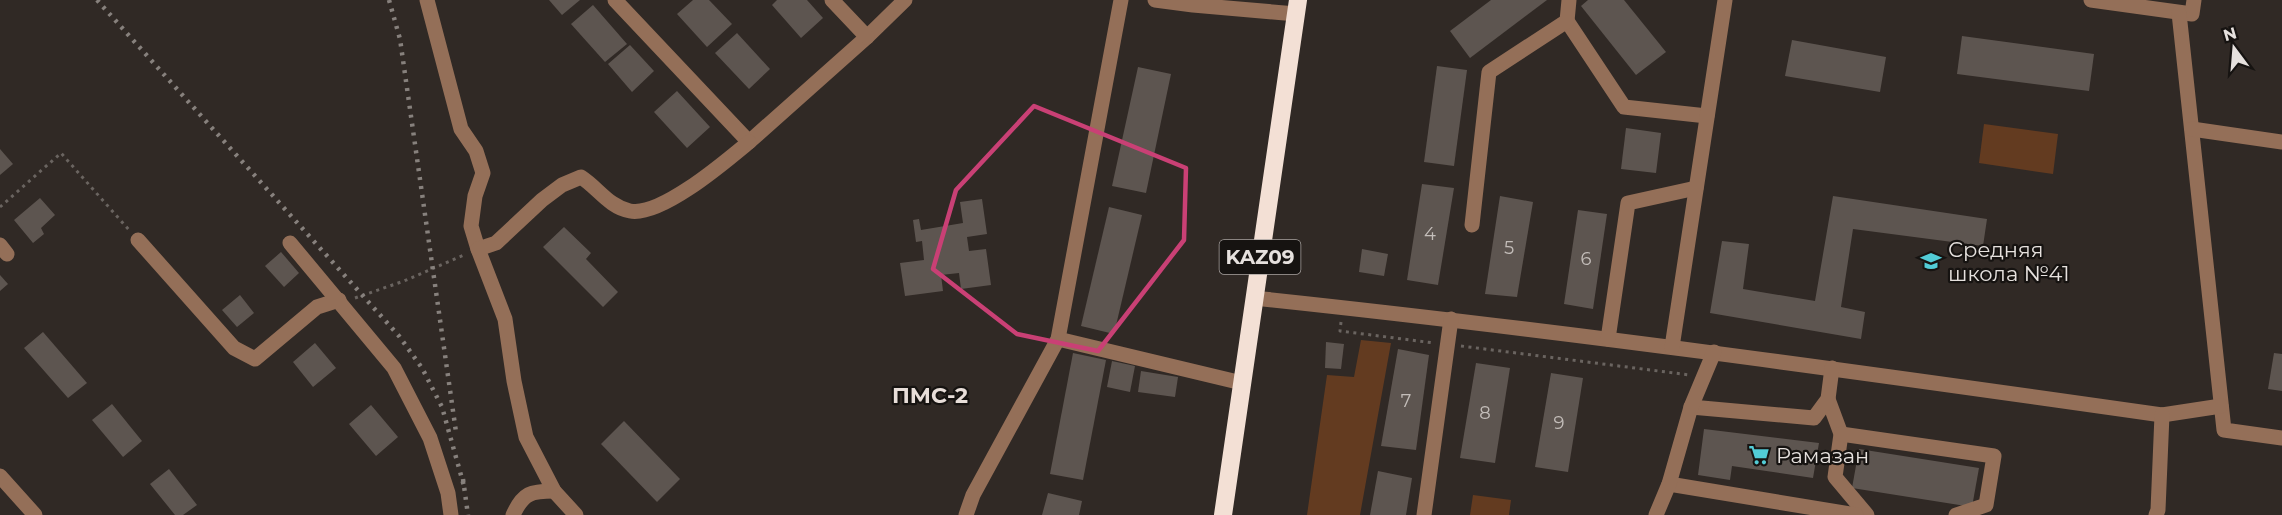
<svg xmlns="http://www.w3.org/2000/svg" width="2282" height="515" font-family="Montserrat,sans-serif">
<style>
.green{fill:#633b20}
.building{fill:#5d5550}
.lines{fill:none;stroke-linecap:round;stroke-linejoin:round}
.path{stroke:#6a6460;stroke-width:3;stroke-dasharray:3 4.5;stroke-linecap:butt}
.minor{stroke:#946f58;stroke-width:15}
.highway{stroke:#f3e0d5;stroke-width:18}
.rail{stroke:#87817d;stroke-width:4.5;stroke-dasharray:3 6;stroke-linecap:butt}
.marked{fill:none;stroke:#c94075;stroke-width:4.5;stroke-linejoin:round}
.labels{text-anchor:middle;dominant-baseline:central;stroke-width:4.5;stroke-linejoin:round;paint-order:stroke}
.number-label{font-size:18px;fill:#c4beba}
.shield{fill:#161311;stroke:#a8a3a0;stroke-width:1.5}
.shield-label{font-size:20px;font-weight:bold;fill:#e6e1de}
.poi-label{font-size:21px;fill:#e6e1de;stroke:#161311;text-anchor:start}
.neighbourhood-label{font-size:22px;font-weight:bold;fill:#e8ded9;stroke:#161311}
</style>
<rect width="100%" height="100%" fill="#302925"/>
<g class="green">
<polygon points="1984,124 2058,134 2053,174 1979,163"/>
<polygon points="1361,340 1391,343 1360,515 1307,515 1327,375 1354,377"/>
<polygon points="1473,495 1511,500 1509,515 1470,515"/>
</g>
<g class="building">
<polygon points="549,0 580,0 562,15"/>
<polygon points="693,0 709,0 732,24 707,47 677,14"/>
<polygon points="777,0 807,0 823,18 801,38 772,5"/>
<polygon points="1491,0 1547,0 1470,58 1450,31"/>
<polygon points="1588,0 1624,0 1666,52 1636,75 1581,6"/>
<polygon points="593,5 627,44 605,62 571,24"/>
<polygon points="737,33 770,69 749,89 715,53"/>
<polygon points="1962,36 2094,54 2089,91 1957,74"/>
<polygon points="1792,40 1886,57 1880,92 1785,76"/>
<polygon points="630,45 654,71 632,92 608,64"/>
<polygon points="1437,66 1467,70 1454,166 1424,162"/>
<polygon points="1138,67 1171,74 1146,193 1112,186"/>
<polygon points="677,91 710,127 687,148 654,112"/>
<polygon points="1626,128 1661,133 1656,173 1621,169"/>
<polygon points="0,149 13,164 0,175"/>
<polygon points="1422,184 1454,188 1438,285 1407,280"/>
<polygon points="1500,196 1533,202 1517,297 1485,294"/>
<polygon points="1833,196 1987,219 1983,246 1853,229 1841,307 1865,312 1861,339 1710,313 1722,241 1749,244 1743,289 1815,301"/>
<polygon points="40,198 55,215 41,228 44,234 33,243 14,220"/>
<polygon points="982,199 987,234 967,237 969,251 986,249 991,285 961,289 959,273 941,275 943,291 905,296 900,263 924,260 922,241 916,242 913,220 919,219 921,230 963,223 960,202"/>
<polygon points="1109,207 1142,215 1114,334 1081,326"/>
<polygon points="1578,210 1607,214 1593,309 1564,304"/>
<polygon points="564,227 591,253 586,259 618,292 603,307 543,247"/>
<polygon points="1362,249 1388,254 1384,276 1359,272"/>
<polygon points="281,252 299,273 284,287 265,266"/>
<polygon points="0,275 8,284 0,291"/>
<polygon points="240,295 254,313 237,327 222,310"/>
<polygon points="43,332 87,383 68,398 24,348"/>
<polygon points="1326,342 1344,344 1341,369 1325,368"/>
<polygon points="315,343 336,368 313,387 293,362"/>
<polygon points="1398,349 1429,355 1416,450 1381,446"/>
<polygon points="1073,353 1106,360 1083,480 1050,474"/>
<polygon points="2274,353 2282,354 2282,391 2268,389"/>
<polygon points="1112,361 1135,366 1130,392 1107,387"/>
<polygon points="1476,363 1510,368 1495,463 1460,458"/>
<polygon points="1141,371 1178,377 1175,397 1138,392"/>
<polygon points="1551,373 1583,378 1568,472 1535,467"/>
<polygon points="112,404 142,441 123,457 92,420"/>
<polygon points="371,405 398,437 376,456 349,424"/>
<polygon points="624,421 680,479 657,502 601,444"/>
<polygon points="1704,429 1819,443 1813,478 1732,466 1730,480 1698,475"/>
<polygon points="1859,449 1979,468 1972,507 1852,488"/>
<polygon points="169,469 197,505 183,515 175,515 150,484"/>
<polygon points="1378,471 1412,478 1406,515 1370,515"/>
<polygon points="1048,493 1082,501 1079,515 1042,515"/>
</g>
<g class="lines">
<g class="path">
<polyline points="0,207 61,153 129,230"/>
<polyline points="355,298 404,281 464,255"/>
<polyline points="1341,322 1340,331 1434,343"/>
<polyline points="1461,346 1690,375"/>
</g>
<g class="minor">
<polyline points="427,0 461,129 476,151 483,173 475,196 471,226 478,249"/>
<polyline points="615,0 749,142 867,37 905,0"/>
<polyline points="832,0 867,37"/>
<polyline points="1155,0 1193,5 1296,14"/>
<polyline points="2091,0 2192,14 2194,0"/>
<polyline points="2179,13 2224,430 2282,438"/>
<polyline points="1567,21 1624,107 1707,116"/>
<polyline points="2192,129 2282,142"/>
<polyline points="1472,225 1489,72 1567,21 1569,0"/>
<polyline points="138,240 234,348 255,359 317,307 339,300"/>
<polyline points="290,243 394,368 430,438 448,493 451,515"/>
<polyline points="0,245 7,254"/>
<path d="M1254 298C1558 330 1860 372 2162 415L2221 406"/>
<polyline points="1058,339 1242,383"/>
<polyline points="1608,339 1628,203 1696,188"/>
<polyline points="1672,347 1725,0"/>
<polyline points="1828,399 1841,434 1835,477 1867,515"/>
<polyline points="1691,407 1814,418 1828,399 1832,368"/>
<polyline points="1841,434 1994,456 1986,505 1956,515"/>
<polyline points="0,476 35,515"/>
<polyline points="1669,484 1856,515"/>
<path d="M513 515C523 493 531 491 554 491"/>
<path d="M576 515 554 491 526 437 514 381 505 319 478 249 496 243 542 200 562 185 581 177C598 188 609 207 630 211 661 217 726 161 749 142"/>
<polyline points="966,515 973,495 1058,339 1121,0"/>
<polyline points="1424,515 1451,319"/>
<polyline points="1656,515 1669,484 1691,407 1714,352"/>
<polyline points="2156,515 2158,510 2162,415"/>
</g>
<polyline class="highway" points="1223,515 1298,0"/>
<g class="rail">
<polyline points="97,0 399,336 422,368 442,407 464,486"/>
<polyline points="389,0 400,39 456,432"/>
<polyline points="463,479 468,515"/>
</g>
</g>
<path class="marked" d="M1034 106 1186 168 1184 240 1098 351 1017 334 933 269 956 190Z"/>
<defs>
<g id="school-bare" transform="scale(1.62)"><path d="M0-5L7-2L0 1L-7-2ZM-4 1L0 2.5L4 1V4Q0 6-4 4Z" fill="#52ccd6" stroke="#161311" stroke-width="2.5" paint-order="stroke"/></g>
<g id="supermarket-bare" transform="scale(1.62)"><path d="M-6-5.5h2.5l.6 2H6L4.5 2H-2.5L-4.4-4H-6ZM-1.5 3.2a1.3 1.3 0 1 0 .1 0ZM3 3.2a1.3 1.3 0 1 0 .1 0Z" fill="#52ccd6" stroke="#161311" stroke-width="2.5" paint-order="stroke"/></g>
</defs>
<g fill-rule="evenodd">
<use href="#school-bare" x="1931" y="261"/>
<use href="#supermarket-bare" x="1759" y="455"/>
</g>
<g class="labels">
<g class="number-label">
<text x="1430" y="234">4</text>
<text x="1509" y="248">5</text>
<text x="1586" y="259">6</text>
<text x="1406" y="401">7</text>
<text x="1485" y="413">8</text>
<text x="1559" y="423">9</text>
</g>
<rect class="shield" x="1219.5" y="240" width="81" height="34" rx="4.5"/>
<g class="shield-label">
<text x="1260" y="257">KAZ09</text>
</g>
<g class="poi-label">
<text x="1948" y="249">Средняя<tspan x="1948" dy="24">школа №41</tspan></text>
<text x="1776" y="455">Рамазан</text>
</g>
<g class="neighbourhood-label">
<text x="930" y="395">ПМС-2</text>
</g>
</g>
<g transform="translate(2234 48) rotate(344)" stroke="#161311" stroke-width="4.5" paint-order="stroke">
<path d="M0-4.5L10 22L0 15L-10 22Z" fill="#e6e1de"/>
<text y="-9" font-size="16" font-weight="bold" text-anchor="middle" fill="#e6e1de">N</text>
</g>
</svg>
